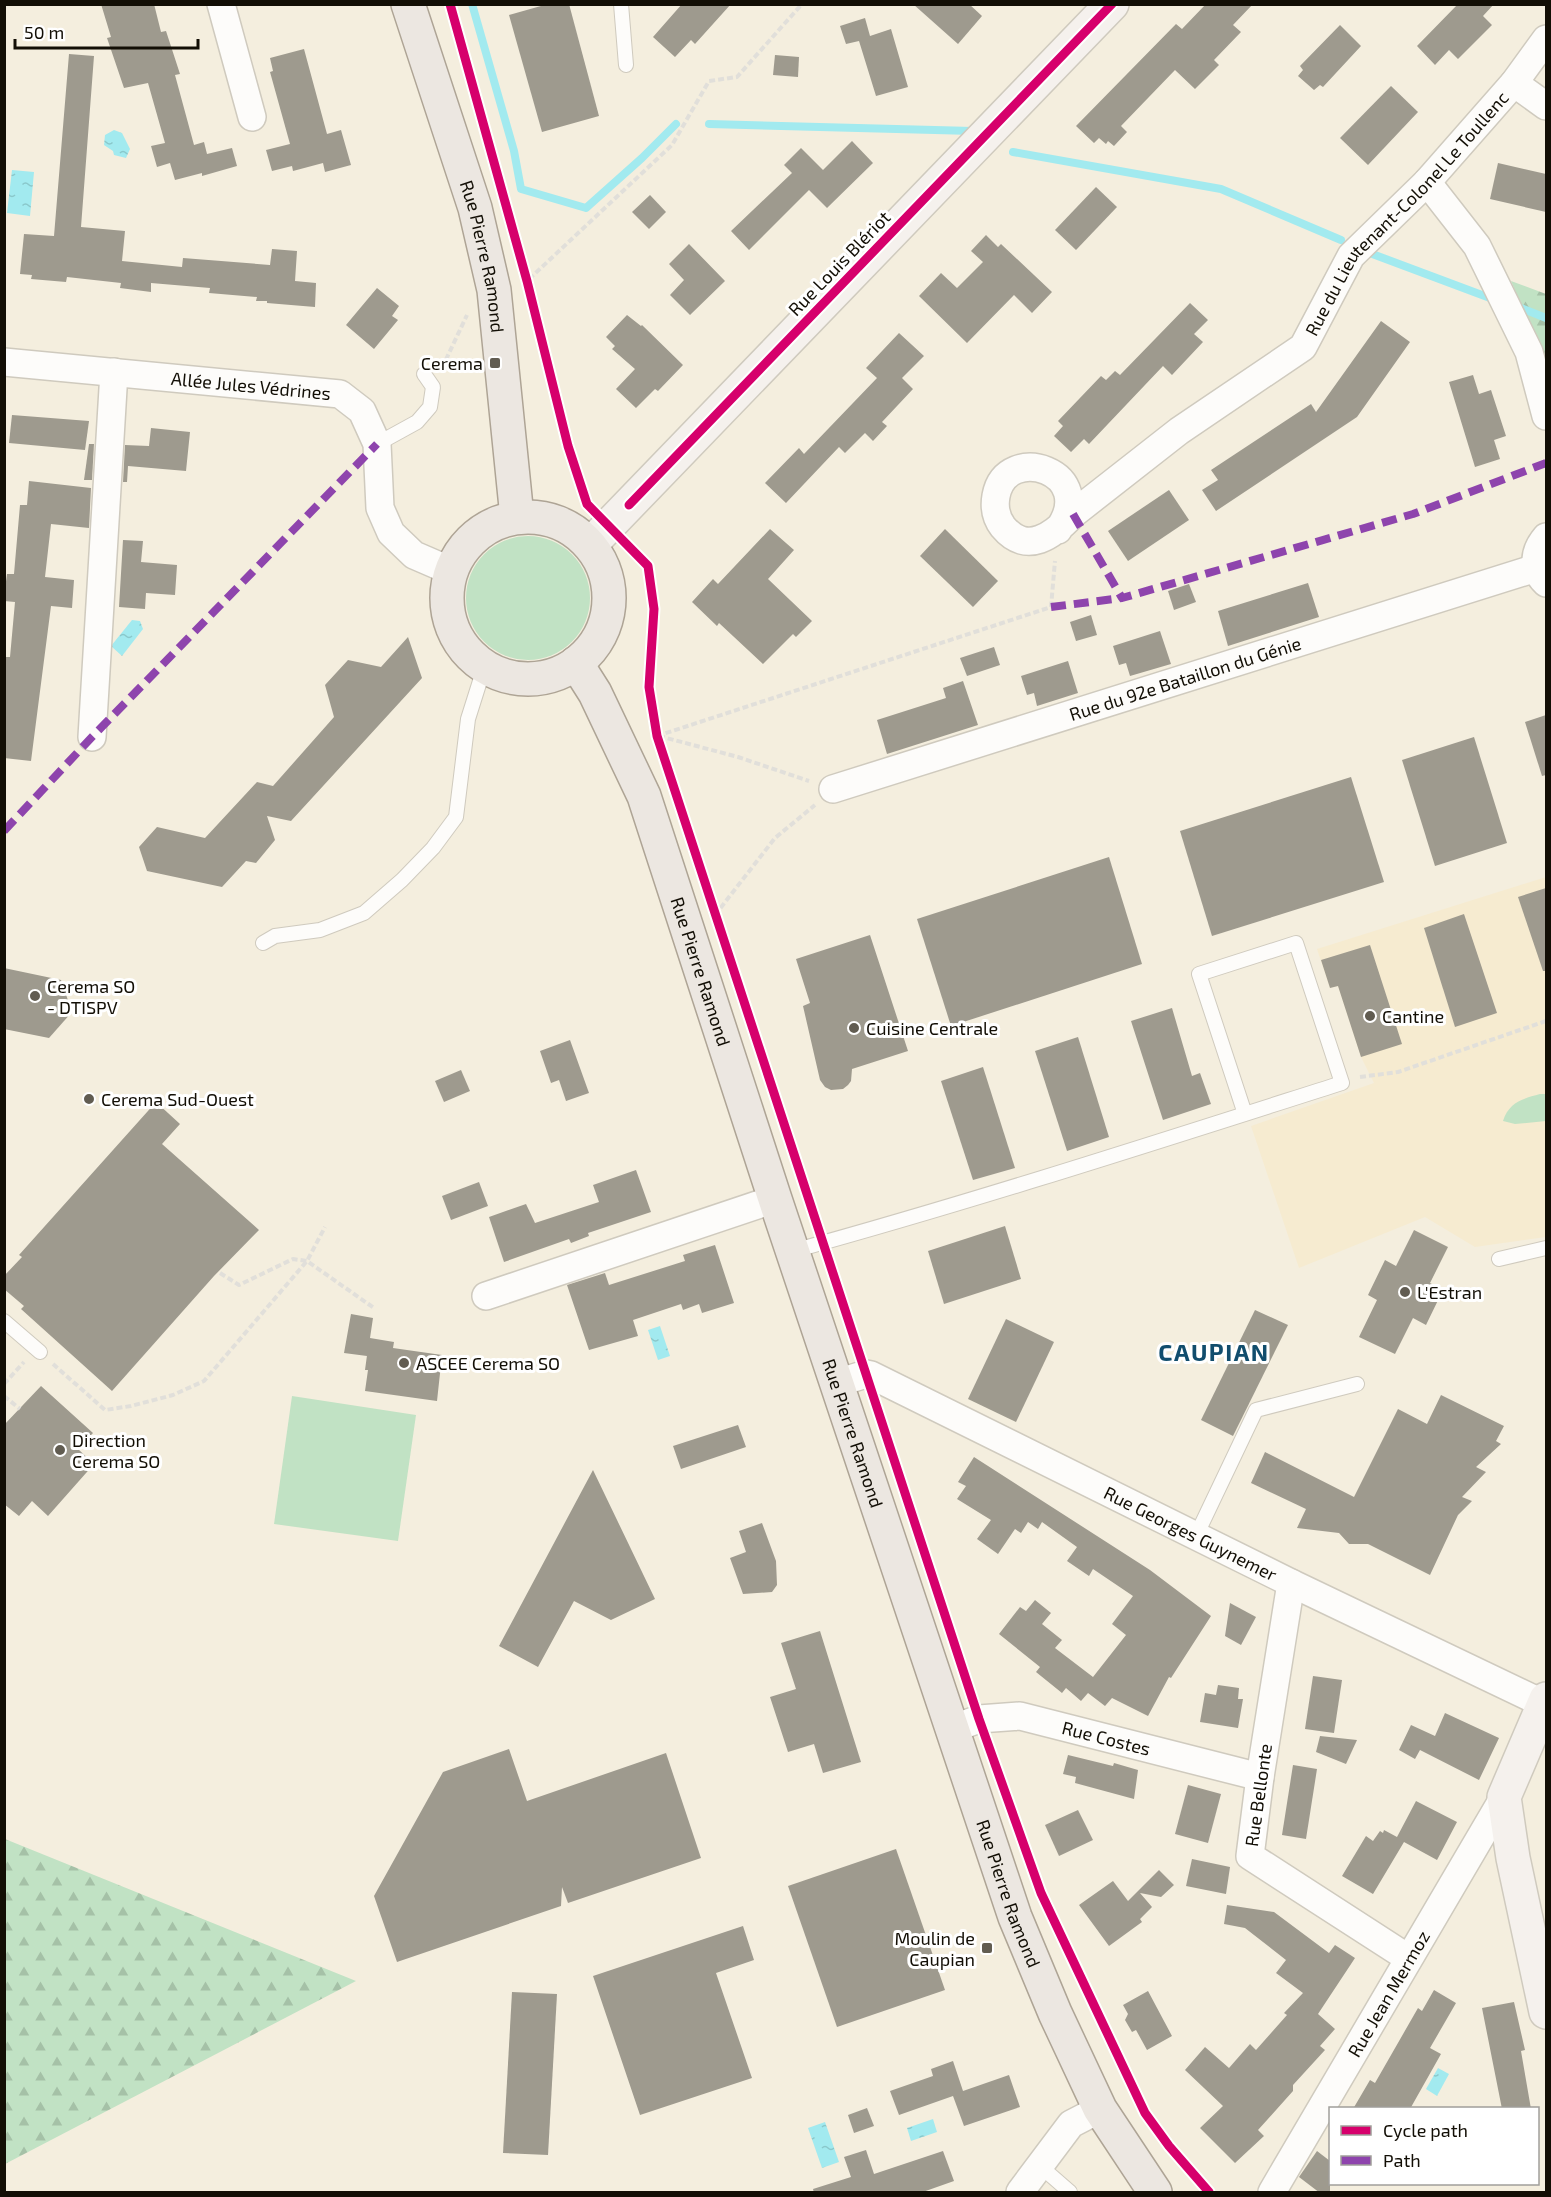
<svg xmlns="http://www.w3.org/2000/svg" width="1551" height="2197" font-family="'Exo 2',sans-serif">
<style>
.built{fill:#f6ebd0}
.green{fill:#c1e2c4}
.forest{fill:url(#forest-firs)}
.water{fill:url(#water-ripples)}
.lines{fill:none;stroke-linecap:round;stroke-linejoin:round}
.stream{stroke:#a2eaef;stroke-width:8}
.building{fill:#9e9a8e}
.lane-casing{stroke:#cfcabe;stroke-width:16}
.street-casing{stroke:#cfcabe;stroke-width:30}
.secondary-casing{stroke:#cfcabe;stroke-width:36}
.primary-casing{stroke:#aea495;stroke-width:36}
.path{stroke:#e1dfda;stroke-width:4;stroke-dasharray:6 3;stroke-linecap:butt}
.lane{stroke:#fdfcfa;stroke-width:14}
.street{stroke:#fdfcfa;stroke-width:27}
.secondary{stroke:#f5f1ed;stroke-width:33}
.primary{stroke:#ece7e1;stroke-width:33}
.quiet{stroke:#8e44ad;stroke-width:8;stroke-dasharray:15 8;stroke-linecap:butt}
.cycleway-casing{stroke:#fff;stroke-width:13}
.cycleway{stroke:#d6006c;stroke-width:9}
.poi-dot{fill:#615c51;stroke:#fff;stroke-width:2}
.labels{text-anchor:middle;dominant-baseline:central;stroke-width:6;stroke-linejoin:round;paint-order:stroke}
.street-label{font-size:18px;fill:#120e05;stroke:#fff}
.poi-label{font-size:18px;fill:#120e05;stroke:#fff;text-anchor:start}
.district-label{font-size:24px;font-weight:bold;letter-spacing:1.5px;fill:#114d6d;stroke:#fff}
</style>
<defs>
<pattern id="forest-firs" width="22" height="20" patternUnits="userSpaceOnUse" patternTransform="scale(1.5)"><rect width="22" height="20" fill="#c1e2c4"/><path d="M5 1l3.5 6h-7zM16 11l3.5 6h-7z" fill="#a5c1a7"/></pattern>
<pattern id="water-ripples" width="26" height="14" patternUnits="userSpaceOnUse" patternTransform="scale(1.5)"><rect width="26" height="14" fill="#a2eaef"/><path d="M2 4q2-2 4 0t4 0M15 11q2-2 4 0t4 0" fill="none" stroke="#8ac8cb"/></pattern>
</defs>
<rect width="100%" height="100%" fill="#f4eede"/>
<polygon class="built" points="1546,877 1546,1237 1475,1247 1425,1217 1299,1268 1251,1126 1374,1083 1361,1057 1338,986 1330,988 1317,949"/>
<g class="green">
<circle cx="528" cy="598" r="62"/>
<path d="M1540 1094H1546V1121L1515 1124 1503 1121C1509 1102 1522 1099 1540 1094Z"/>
<polygon points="292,1396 416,1415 398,1541 274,1524"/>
</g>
<g class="forest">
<polygon points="1511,281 1546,294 1546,367 1545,361"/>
<polygon points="5,1839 356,1981 5,2164"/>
</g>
<g class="water">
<polygon points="114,130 122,133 130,149 126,158 114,155 113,151 104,145 105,135"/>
<polygon points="12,170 34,172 30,216 7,213"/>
<polygon points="132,620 140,621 143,629 122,656 111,646"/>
<polygon points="660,1326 670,1356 658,1360 648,1330"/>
<polygon points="1438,2068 1449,2074 1437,2096 1426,2089"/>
<polygon points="933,2119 937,2132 911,2141 907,2128"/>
<polygon points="825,2122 839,2162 822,2168 808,2128"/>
</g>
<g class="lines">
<g class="stream">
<polyline points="472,4 514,151 521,189 586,208 642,158 676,124"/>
<polyline points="709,124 973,131"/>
<polyline points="1013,152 1221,189 1341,240"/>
<polyline points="1367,252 1490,298"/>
<polyline points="1516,306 1546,318"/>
</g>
</g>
<g class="building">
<polygon points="101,4 154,4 161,32 166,31 180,74 175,75 194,145 204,142 207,154 232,148 237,166 202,176 202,173 175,180 170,163 157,167 151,146 165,143 148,83 124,88 107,38 111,37"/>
<polygon points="548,4 569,4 599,116 542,132 509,15"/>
<polygon points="682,4 731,4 695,44 691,40 675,57 653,37"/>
<polygon points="913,4 969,4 982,16 958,44"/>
<polygon points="1206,4 1253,4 1233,25 1241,32 1214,60 1219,65 1195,89 1175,70 1121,126 1127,132 1114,146 1108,141 1106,144 1099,138 1094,143 1076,126 1176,24 1182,29"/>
<polygon points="1458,4 1494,4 1483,16 1492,25 1458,59 1449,50 1435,65 1417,46"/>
<polygon points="865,18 870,36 891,29 908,87 876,96 859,41 846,44 840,26"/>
<polygon points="1340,25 1361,46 1323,87 1320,85 1314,90 1298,76 1303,70 1300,66"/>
<polygon points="304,49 327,134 341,130 351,165 325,172 323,163 293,171 292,166 272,171 266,150 290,144 270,72 273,71 270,58"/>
<polygon points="69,54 94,56 81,227 125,231 122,261 182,267 183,258 270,265 272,249 297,251 295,281 316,283 315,307 267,303 267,301 256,301 257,297 209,293 210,288 151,283 151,292 120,288 121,283 67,277 66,282 31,279 32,275 20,274 24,234 54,236"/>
<polygon points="775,55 799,57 798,77 773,75"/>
<polygon points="1391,86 1418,112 1368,165 1340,138"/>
<polygon points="852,141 873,163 827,208 809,190 749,250 731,231 792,173 784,165 801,148 823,170"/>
<polygon points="1498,163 1546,174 1546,212 1490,199"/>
<polygon points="1096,187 1117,207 1076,250 1055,230"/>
<polygon points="650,195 666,212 649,229 632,212"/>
<polygon points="986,235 998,247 1001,244 1052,292 1032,313 1014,295 967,343 919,296 941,273 957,288 983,262 971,251"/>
<polygon points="689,244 725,281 690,315 670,295 684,280 669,264"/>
<polygon points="377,288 399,306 392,316 398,320 374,349 346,325"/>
<polygon points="1190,303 1208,320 1194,334 1203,342 1172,375 1163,366 1089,444 1084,439 1071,452 1054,436 1063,426 1058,421 1101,376 1106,380 1115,371 1120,375"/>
<polygon points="627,315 641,326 642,325 683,365 658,391 655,389 636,408 616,389 635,369 612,349 615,346 606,337"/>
<polygon points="1381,321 1410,342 1357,417 1216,511 1202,490 1218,480 1211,470 1311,404 1316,412"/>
<polygon points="899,333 924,356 902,378 913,389 882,422 887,426 873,441 865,433 845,453 839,447 786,503 765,483 799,448 804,454 877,378 866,368"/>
<polygon points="1473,375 1479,394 1491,390 1506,436 1494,440 1500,459 1475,467 1449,382"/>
<polygon points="12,415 89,421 85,450 9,443"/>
<polygon points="151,428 190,432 186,471 128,466 127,482 123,482 125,445 149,446"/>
<polygon points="89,444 94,444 92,480 84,480"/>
<polygon points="29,481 91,488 89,528 51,524 45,577 74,580 72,608 51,606 31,761 4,758 4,657 10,657 15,602 4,601 4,596 7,574 14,574 20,505 27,505"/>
<polygon points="1169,490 1189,520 1128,561 1108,531"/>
<polygon points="770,529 794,550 768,579 812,621 796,637 793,634 763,664 719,623 717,626 692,602 713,579 718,584"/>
<polygon points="945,529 998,581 973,607 920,556"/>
<polygon points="123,540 143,541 141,562 177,565 175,595 146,593 145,609 119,607"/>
<polygon points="1308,583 1319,617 1228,646 1218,611"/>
<polygon points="1189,584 1196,602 1174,610 1168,591"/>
<polygon points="1091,615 1097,635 1076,641 1070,622"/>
<polygon points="1160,631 1171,664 1130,676 1126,663 1119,665 1113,646"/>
<polygon points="408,637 422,678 291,821 267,816 275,840 256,863 246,861 222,887 147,871 139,847 157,827 205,838 257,782 273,786 334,717 325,685 348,660 381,667"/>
<polygon points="994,647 1000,665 967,676 960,658"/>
<polygon points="1068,661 1078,693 1037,706 1034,693 1027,695 1021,676"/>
<polygon points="963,681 978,725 887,754 877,720 946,698 943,688"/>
<polygon points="1546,715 1546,775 1542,776 1525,722"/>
<polygon points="1474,737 1507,843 1435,866 1402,760"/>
<polygon points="1351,777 1384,882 1212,936 1180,831"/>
<polygon points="1109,857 1142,964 951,1026 917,919"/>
<polygon points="1546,888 1546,971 1543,971 1518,897"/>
<polygon points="1464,914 1497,1013 1455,1027 1424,928"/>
<polygon points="870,935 908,1051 852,1069 851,1081 848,1085 843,1089 831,1090 825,1087 820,1080 803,1006 810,1003 796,959"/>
<polygon points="1370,945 1402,1044 1361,1057 1338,986 1330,988 1321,960"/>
<polygon points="4,968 61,980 72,1012 49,1038 4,1029"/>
<polygon points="1172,1008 1192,1076 1200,1073 1211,1104 1163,1120 1131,1021"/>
<polygon points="1078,1037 1109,1137 1067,1151 1035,1051"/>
<polygon points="570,1040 589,1093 566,1101 559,1080 551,1083 540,1051"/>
<polygon points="983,1067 1015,1168 973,1180 941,1081"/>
<polygon points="461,1070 470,1091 444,1102 435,1081"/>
<polygon points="156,1102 180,1124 162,1144 259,1230 214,1276 112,1391 21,1309 24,1306 4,1289 4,1276 22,1257 19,1255"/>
<polygon points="636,1170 651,1212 588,1233 589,1236 571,1243 569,1239 504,1262 489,1217 526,1204 535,1223 599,1202 593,1185"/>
<polygon points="479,1182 488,1206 451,1220 442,1196"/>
<polygon points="1005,1226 1021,1279 944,1304 928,1251"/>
<polygon points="1414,1230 1448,1247 1430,1283 1443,1290 1426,1325 1413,1318 1395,1354 1359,1337 1377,1300 1368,1295 1385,1260 1396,1266"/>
<polygon points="715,1245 734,1303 702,1313 699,1304 683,1310 681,1304 633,1320 638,1336 589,1350 567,1285 605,1273 609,1285 685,1261 683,1255"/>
<polygon points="1255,1310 1288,1325 1233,1436 1201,1420"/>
<polygon points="351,1314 373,1318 370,1338 394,1342 393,1348 442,1355 437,1401 365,1391 368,1370 365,1370 368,1348 367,1356 344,1353"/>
<polygon points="1006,1319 1054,1342 1016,1422 968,1399"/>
<polygon points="41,1386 93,1433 78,1449 94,1464 48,1516 32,1501 19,1516 4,1504 4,1425"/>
<polygon points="1441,1395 1504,1426 1496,1441 1501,1444 1476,1467 1486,1472 1462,1497 1472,1501 1458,1515 1430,1575 1368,1544 1349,1544 1339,1533 1297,1528 1306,1509 1251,1483 1265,1452 1354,1497 1398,1409 1427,1424"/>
<polygon points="738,1425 746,1447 681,1469 673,1446"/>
<polygon points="974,1457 1150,1570 1211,1616 1171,1678 1169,1677 1148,1716 1112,1698 1105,1706 1088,1693 1081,1701 1066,1688 1062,1693 1036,1672 1040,1667 999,1634 1020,1607 1026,1611 1035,1600 1051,1613 1042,1624 1062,1640 1055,1648 1093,1677 1126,1635 1112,1624 1133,1596 1093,1569 1089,1576 1067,1561 1077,1547 1042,1522 1038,1529 1028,1522 1021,1533 1015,1529 998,1554 977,1539 991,1520 957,1499 966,1486 958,1482"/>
<polygon points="593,1470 655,1599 611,1620 574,1601 538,1667 499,1646"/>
<polygon points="762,1523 776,1561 777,1585 772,1592 743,1594 730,1558 746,1552 739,1531"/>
<polygon points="1230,1603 1256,1617 1241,1645 1225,1636"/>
<polygon points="820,1631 861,1762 823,1773 814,1744 788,1752 770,1697 796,1689 781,1643"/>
<polygon points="1313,1676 1342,1680 1334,1733 1305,1729"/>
<polygon points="1218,1685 1239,1688 1238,1699 1243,1699 1238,1728 1200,1722 1205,1693 1216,1695"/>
<polygon points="1445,1713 1499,1738 1479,1780 1420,1750 1415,1759 1399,1750 1411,1725 1435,1736"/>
<polygon points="1320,1736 1357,1740 1346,1764 1316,1752"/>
<polygon points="509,1749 527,1801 666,1753 701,1858 568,1903 562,1887 561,1906 397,1962 374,1896 443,1772"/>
<polygon points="1068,1755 1113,1766 1114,1763 1138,1770 1134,1799 1075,1783 1076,1777 1063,1774"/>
<polygon points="1293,1765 1317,1769 1306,1839 1282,1835"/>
<polygon points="1188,1785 1221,1794 1208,1843 1175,1834"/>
<polygon points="1416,1801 1457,1822 1437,1860 1404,1842 1373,1894 1342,1876 1366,1836 1373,1841 1380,1831 1383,1833 1384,1830 1397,1837"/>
<polygon points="1078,1810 1093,1840 1059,1856 1045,1825"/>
<polygon points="896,1849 945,1990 837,2027 788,1886"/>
<polygon points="1192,1859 1230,1867 1226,1894 1186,1886"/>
<polygon points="1159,1870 1174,1885 1161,1897 1140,1893 1152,1907 1140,1919 1142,1922 1109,1946 1079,1905 1113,1881 1128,1901"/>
<polygon points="1227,1905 1274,1912 1329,1953 1335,1945 1355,1958 1318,2014 1335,2029 1320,2046 1325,2050 1293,2085 1293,2091 1258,2130 1264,2136 1235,2163 1200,2128 1223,2106 1185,2070 1205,2047 1229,2068 1250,2044 1256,2050 1287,2015 1284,2013 1303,1993 1276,1973 1286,1960 1245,1928 1224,1924"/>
<polygon points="743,1926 754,1960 716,1973 752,2078 640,2115 593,1976"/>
<polygon points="1434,1990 1456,2003 1430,2048 1441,2054 1410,2109 1353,2109 1370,2080 1375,2083 1418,2008 1422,2011"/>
<polygon points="1148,1991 1172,2036 1147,2050 1136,2030 1132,2032 1125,2020 1128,2014 1123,2005"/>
<polygon points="512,1992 557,1994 548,2155 503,2153"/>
<polygon points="1514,2002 1525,2050 1521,2051 1531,2109 1502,2109 1482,2008"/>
<polygon points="953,2061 963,2091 1009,2075 1020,2107 964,2126 953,2096 899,2115 890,2091 933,2076 931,2069"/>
<polygon points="867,2108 874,2126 854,2133 848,2115"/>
<polygon points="866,2150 874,2174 943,2151 954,2181 920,2193 814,2193 813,2189 851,2177 844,2157"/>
<polygon points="1317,2151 1330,2161 1330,2193 1320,2193 1299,2177"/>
</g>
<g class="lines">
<g class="lane-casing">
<g id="lane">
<polyline points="621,4 626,65"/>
<polyline points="377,444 417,422 430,407 433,387 424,374"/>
<polyline points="263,943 275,936 320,930 364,913 402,880 433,848 456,817 468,719 480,681 487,668"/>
<path d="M793 1251C978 1200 1160 1141 1342 1083L1296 943 1199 974 1245 1114"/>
<polyline points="1499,1259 1546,1248"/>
<polyline points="4,1321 40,1352"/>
<polyline points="1196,1536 1256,1410 1357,1384"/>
<polyline points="1039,2165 1070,2192"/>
</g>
</g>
<g class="street-casing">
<g id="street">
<polyline points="221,4 252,117"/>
<polyline points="1514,83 1546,106"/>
<polyline points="1427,182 1477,246 1529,352 1546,416"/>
<path id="s1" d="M4 362 340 394 362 411 377 444 380 508 391 533 414 555 451 571"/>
<path id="s2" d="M1058 530C1100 472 1006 441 996 496 994 507 996 518 1003 527 1027 556 1054 535 1073 514L1179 431 1303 347 1351 256 1427 182 1514 83 1546 39"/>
<path d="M1546 537C1534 551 1531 569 1546 583"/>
<polyline points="92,737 114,372"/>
<path id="s3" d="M833 789 1536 568"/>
<polyline points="486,1296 775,1199"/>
<path id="s4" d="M837 1383 866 1374 871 1375 1291 1583 1544 1704"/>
<polyline points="1291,1583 1260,1777 1250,1856 1408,1958"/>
<path id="s5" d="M952 1729 979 1719 1020 1716 1260 1777"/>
<polyline points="1020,2192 1071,2124 1100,2109"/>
<path id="s6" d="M1272 2192 1504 1797"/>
</g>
</g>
<g class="secondary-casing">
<g id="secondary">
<polyline points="590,545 1112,4"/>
<polyline points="1546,1699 1504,1797 1513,1858 1546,2012"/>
</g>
</g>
<g class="primary-casing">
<g id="primary">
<path id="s7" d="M408 4 475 208 494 290 517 517"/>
<circle cx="528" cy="598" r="81"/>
<path id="s8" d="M576 663 595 693 644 796 775 1199 1015 1917 1055 2013 1100 2109 1155 2192"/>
</g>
</g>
<g class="path">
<polyline points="521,282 527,281 672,145 709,81 737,77 802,4"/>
<polyline points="442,368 467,315"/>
<polyline points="657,736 1051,607 1055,561"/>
<polyline points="659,736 738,757 809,781"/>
<polyline points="715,915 775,838 815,805"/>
<polyline points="1360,1077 1398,1072 1546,1021"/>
<polyline points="220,1273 239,1285 293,1259 307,1261 374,1308"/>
<polyline points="53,1364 105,1410 131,1406 173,1395 204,1381 307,1261 325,1227"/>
<polyline points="4,1384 24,1362"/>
<polyline points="4,1396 20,1409"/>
</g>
<use href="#lane" class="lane"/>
<use href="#street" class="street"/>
<use href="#secondary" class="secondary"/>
<use href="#primary" class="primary"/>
<g class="quiet">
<polyline points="1073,514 1122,598 1413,514 1546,463"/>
<polyline points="1051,607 1122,598"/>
<polyline points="4,831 92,737 377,444"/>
</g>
<g class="cycleway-casing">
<g id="cycleway">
<polyline points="450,4 527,281 568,446 587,504 648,566 654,609 649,687 657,736 979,1719 1041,1893 1145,2113 1169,2146 1209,2192"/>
<polyline points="629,505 1112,4"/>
</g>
</g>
<use href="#cycleway" class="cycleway"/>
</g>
<g class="poi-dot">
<rect x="489" y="357" width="12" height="12" rx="3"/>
<circle cx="35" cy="996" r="6"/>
<circle cx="1370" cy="1016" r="6"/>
<circle cx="854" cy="1028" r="6"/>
<circle cx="89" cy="1099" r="6"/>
<circle cx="1405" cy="1292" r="6"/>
<circle cx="404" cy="1363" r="6"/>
<circle cx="60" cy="1450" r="6"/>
<rect x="981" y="1942" width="12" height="12" rx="3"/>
</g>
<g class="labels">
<g class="street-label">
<text stroke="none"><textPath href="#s2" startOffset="708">Rue du Lieutenant-Colonel Le Toullenc</textPath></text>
<text stroke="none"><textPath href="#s7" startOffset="264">Rue Pierre Ramond</textPath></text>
<text transform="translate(839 263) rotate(-46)">Rue Louis Blériot</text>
<text stroke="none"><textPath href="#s1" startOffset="248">Allée Jules Védrines</textPath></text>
<text stroke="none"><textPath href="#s3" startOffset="369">Rue du 92e Bataillon du Génie</textPath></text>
<text stroke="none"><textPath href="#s8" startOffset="334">Rue Pierre Ramond</textPath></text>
<text stroke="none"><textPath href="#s8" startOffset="820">Rue Pierre Ramond</textPath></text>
<text stroke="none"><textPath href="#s4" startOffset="392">Rue Georges Guynemer</textPath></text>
<text stroke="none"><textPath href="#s5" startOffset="159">Rue Costes</textPath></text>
<text transform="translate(1258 1795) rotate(-82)">Rue Bellonte</text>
<text stroke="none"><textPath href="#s8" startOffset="1306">Rue Pierre Ramond</textPath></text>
<text stroke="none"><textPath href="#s6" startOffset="230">Rue Jean Mermoz</textPath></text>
</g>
<g class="poi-label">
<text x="483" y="363" text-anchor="end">Cerema</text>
<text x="47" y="986">Cerema SO<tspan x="47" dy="21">- DTISPV</tspan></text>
<text x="1382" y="1016">Cantine</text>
<text x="866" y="1028">Cuisine Centrale</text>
<text x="101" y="1099">Cerema Sud-Ouest</text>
<text x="1417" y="1292">L'Estran</text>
<text x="416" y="1363">ASCEE Cerema SO</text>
<text x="72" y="1440">Direction<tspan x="72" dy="21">Cerema SO</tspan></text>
<text x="975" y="1938" text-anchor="end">Moulin de<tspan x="975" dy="21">Caupian</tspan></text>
</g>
<g class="district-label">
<text x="1214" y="1351">CAUPIAN</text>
</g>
</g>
<rect width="1551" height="2197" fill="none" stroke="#120e05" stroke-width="12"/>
<rect x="1329" y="2107" width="210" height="78" fill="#ffffff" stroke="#a09f9b" stroke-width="1.5"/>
<rect x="1341" y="2126" width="30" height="9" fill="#d6006c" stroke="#a09f9b" stroke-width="1.5"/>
<text x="1383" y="2137" font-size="18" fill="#120e05">Cycle path</text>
<rect x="1341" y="2156" width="30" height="9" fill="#8e44ad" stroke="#a09f9b" stroke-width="1.5"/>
<text x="1383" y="2167" font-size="18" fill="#120e05">Path</text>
<path d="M15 39v9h183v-9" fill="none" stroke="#120e05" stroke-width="3"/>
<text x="24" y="39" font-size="18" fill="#120e05" stroke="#ffffff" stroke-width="4.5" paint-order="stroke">50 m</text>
</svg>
